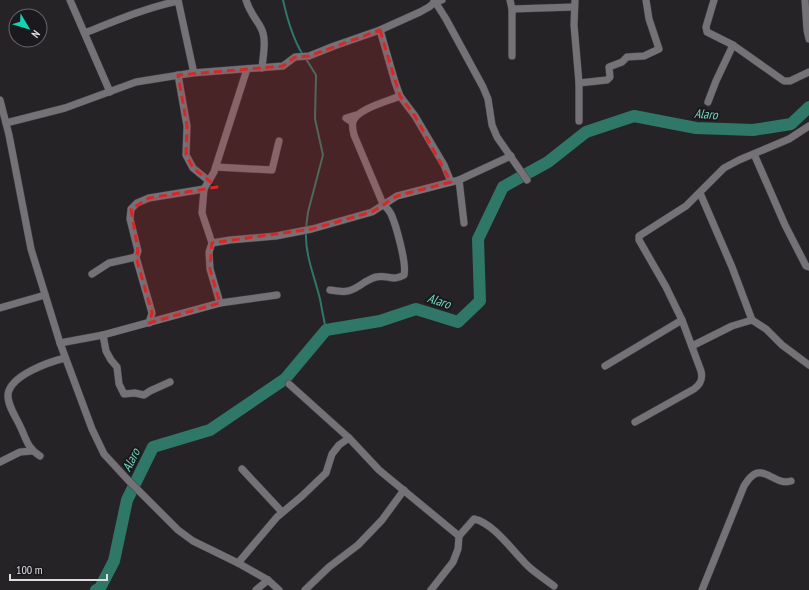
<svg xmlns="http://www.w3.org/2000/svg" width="809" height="590" font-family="'PT Sans Narrow',sans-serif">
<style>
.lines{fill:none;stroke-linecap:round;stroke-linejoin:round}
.stream{stroke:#2f7767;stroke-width:2}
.river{stroke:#2f7767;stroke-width:12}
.minor-casing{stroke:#403e41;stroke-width:8}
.minor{stroke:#757277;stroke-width:7}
.marked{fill:#d62828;fill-opacity:0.2;stroke:#d62828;stroke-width:3;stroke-dasharray:8 5;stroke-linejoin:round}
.labels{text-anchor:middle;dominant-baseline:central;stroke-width:4;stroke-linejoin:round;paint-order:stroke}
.water-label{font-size:13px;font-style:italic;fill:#6fdac0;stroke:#1b191d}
</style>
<rect width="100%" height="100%" fill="#252326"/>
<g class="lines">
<g class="stream">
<path d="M283 0C287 18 293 39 303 55"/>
<polyline points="306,59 316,75 315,119 323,155 308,212 306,228"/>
<path d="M306 233C305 255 315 278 320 299 322 310 324 320 326 330"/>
</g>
<polyline class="river" points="96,590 100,588 114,561 127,500 153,447 210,430 285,379 326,330 380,321 416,309 458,322 480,301 478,239 503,187 548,162 586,132 634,116 696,128 753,130 791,124 809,107"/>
<g class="minor-casing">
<g id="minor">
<polyline points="70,0 110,92"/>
<polyline points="178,0 193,69 192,73"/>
<path d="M246 0C250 13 255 17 261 28 267 39 263 56 262 68"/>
<polyline points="434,0 446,19 483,87 488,99 492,125 497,137 527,180"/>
<polyline points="510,0 512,9 574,7"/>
<polyline points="575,0 574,25 579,83 579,121"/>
<polyline points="714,0 706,27 707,32 733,45 784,81 790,81 809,72"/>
<polyline points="805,0 807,30 809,39"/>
<polyline points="512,9 512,56"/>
<polyline points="380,30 395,82 400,96 415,116 444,165 451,182"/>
<path d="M85 33C115 21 145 8 178 1"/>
<polyline points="178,75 187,126 186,155 193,168 209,181"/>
<polyline points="579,83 607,80 610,77 609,67 622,62 627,57 644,56 659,49 649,19 646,0"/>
<polyline points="0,100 9,135 31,249 60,343 92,429 104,454 128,480 178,530 193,541 238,563 268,580 279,590"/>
<polyline points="708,102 716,81 733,45"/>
<polyline points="352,122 346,118 356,115"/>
<polyline points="6,123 65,108 136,82 192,73 283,66 295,57 309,56 334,46 380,30 420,12 429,7 435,2 442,0"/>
<polyline points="754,154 785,225 806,266 809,267"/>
<polyline points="216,167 272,170 279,141"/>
<polyline points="459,180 464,223"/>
<polyline points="700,193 732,267 752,320"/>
<polyline points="212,243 230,240 276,236 312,229 372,212 397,196 459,180 511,156"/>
<polyline points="92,274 109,263 136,257"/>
<path d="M330 290C347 293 351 292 365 282 369 280 372 278 376 277 387 274 392 282 404 275 407 264 396 225 391 214 389 210 386 207 383 204L354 135C353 131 352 125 353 122 356 109 389 101 400 96"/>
<polyline points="220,303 277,295"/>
<polyline points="0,308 45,295"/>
<polyline points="149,323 152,313 136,257 138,251 130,219 131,209 137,203 149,198 204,189"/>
<polyline points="103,335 106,351 111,360 117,367 119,384 124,394 135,393 144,395 150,391 170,382"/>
<polyline points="60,343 103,335 220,303 210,269 209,252 212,243 202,213 204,189 214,172 247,69"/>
<polyline points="692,346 732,326 752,320 766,329 782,345 809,365"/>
<polyline points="605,366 682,320"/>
<polyline points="289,384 349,438 379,470 459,536 458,549 453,562 431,590"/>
<path d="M635 422 694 389C701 384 703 379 701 371L682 320 666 287 639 240V236L686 206 724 168 739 160 789 139 809 126"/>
<path d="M40 456C27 448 26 438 20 426 16 417 7 405 8 394 11 375 49 362 65 358"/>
<polyline points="0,462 20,452 32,451"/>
<polyline points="242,469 282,512"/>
<path d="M459 536 474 519C494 523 514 553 529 567 537 574 546 580 554 586"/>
<polyline points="238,563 277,517 302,496 326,473 332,454 339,445 349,438"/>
<polyline points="256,590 268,580"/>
<polyline points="305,590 329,567 358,545 382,520 404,490"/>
<path d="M702 590 744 486C746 483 749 478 752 476 764 465 776 486 791 481"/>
</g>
</g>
<use href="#minor" class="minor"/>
</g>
<path class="marked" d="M380 30 400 96 415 116 451 182 397 196 372 212 312 229 212 243 210 269 220 303 149 323 152 313 136 257 138 251 131 209 149 198 217 187 193 168 186 155 187 126 178 75 283 66 295 57 309 56Z"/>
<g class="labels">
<g class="water-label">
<text transform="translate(706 114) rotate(4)">Alaro</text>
<text transform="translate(439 301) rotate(18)">Alaro</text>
<text transform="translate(131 460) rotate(-63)">Alaro</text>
</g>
</g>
<g transform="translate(28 28) rotate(128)"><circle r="19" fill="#1b191d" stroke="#69676b"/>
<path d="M0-3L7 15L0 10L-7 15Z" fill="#12d5b4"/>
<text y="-6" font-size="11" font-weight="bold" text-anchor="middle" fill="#dedddf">N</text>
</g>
<path d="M10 574v6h97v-6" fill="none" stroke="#dedddf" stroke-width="2"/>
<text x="16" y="574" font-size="12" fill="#dedddf" stroke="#1b191d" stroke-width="3" paint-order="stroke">100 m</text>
</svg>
